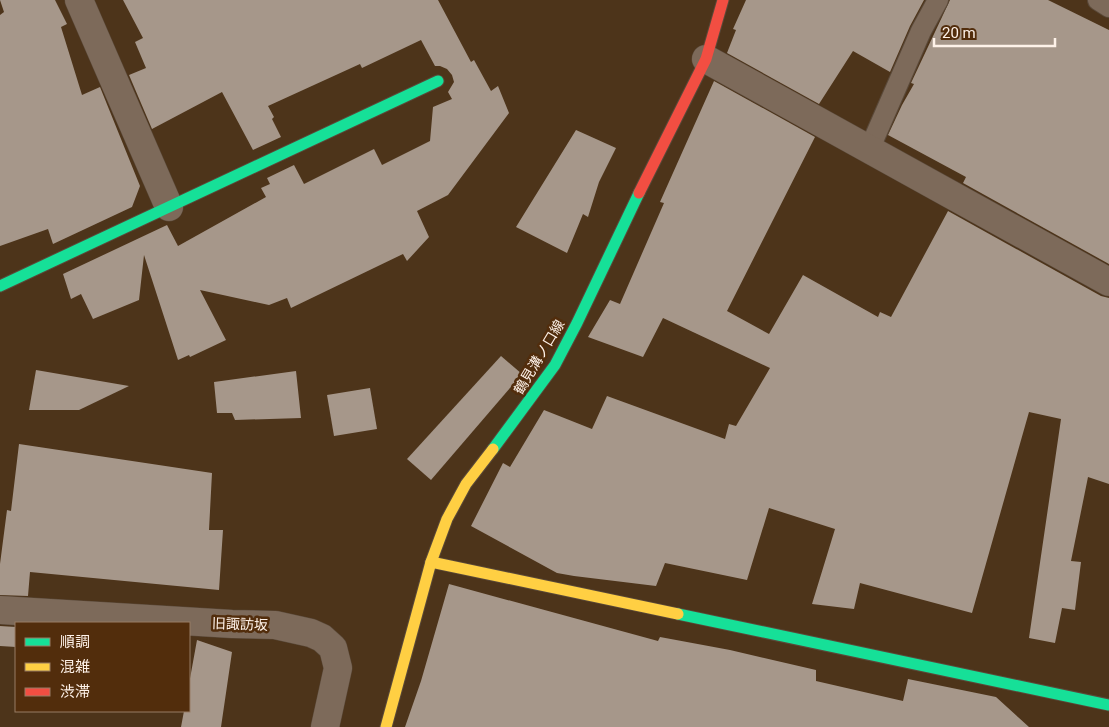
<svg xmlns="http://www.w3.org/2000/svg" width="1109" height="727" font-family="Roboto,'Noto Sans JP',sans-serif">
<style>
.building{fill:#a6978a}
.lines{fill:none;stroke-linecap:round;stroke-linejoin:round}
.lane-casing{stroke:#5a4939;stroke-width:22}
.street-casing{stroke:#5a4939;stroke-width:29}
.fast-casing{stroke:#5a4939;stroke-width:13}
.slow-casing{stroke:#5a4939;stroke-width:13}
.jam-casing{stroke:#5a4939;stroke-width:13}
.lane{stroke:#7d6a5a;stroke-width:20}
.street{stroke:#7d6a5a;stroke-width:28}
.fast{stroke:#16e098;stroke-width:11}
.slow{stroke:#ffcf43;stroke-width:11}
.jam{stroke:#f24e42;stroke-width:11}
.labels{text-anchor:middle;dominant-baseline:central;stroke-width:5;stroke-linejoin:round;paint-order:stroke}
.street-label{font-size:14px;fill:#fef2e9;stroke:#522d0c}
</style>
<rect width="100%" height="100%" fill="#4d341a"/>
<g class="building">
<polygon points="0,0 55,0 67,24 61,27 82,95 100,87 140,186 132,207 53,244 48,229 0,246 0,15 4,12"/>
<polygon points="123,0 438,0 471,62 474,60 491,91 498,86 509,113 448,195 417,211 429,237 407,261 403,254 291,308 287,298 269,305 200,290 226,340 190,357 189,355 178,360 144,255 139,300 93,319 81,294 71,299 63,274 167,225 178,246 266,197 261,188 270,184 267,178 294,165 304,184 374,149 382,165 430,141 433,107 452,99 448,92 454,82 452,75 447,69 440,66 435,66 421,40 362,68 360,64 268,106 274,117 272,119 281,137 253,150 222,92 152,129 129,75 146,68 135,42 143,38"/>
<polygon points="746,0 924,0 910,26 890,72 853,51 819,104 727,53 736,30 733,29"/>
<polygon points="950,0 1048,0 1109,30 1109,264 963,183 966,177 888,135 902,105 914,84 911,83"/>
<polygon points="714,81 815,137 727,311 769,334 803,275 878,317 880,312 891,317 948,211 1101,296 1109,298 1109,484 1088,477 1071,561 1081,562 1075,610 1062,608 1055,643 1029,638 1061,419 1029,412 972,613 860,583 854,609 812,604 835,529 769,508 747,580 665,563 656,586 574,576 557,573 471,526 503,463 510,467 544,410 592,429 607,396 725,439 729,424 736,426 770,368 663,318 643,357 588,337 610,300 620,304 664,203 660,202"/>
<polygon points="576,130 616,148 599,182 588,217 583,214 567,253 516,227"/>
<polygon points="501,356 522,374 431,480 407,459"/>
<polygon points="36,370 129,386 79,410 29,410"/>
<polygon points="296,371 301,418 235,420 232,413 217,413 214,382"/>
<polygon points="370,388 377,429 334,436 327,395"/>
<polygon points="19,444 212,473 209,530 223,530 219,590 30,572 28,596 0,595 0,564 7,510 11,511"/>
<polygon points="449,584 658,641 660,637 730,650 816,670 816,681 903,701 908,679 996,697 1029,727 405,727 421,681"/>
<polygon points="0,626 16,627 16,647 0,646"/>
<polygon points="197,640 232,652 221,727 181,727 184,711 189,711 189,684"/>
</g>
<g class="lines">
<g class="lane-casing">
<g id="lane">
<polyline points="1098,0 1109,7"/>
<polyline points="869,150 921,31 938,0"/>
</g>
</g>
<g class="street-casing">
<g id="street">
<polyline points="79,0 169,207"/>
<polyline points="706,59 1109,282"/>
<polyline points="0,610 232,624 275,625 311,633 322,638 333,648 338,668 325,727"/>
</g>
</g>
<g class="fast-casing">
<g id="fast">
<polyline points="0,286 438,81"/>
<polyline points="493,449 555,365 577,323 639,193"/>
<polyline points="678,614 1109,705"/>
</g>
</g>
<g class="slow-casing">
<g id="slow">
<polyline points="431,562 678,614"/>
<polyline points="386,727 431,562 447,519 466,484 493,449"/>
</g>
</g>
<g class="jam-casing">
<polyline id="jam" points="639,193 706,59 723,0"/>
</g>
<use href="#lane" class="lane"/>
<use href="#street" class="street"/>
<use href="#fast" class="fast"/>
<use href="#slow" class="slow"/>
<use href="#jam" class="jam"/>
</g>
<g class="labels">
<g class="street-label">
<text transform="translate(539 357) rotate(-59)">鶴見溝ノ口線</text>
<text transform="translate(240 624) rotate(2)">旧諏訪坂</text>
</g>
</g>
<rect x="15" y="622" width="175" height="90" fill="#522d0c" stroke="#977c64"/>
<rect x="25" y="638" width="25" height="8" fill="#16e098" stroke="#977c64"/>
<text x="60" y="647" font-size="15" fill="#fef2e9">順調</text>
<rect x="25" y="663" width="25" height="8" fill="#ffcf43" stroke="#977c64"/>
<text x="60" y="672" font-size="15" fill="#fef2e9">混雑</text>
<rect x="25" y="688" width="25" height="8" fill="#f24e42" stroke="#977c64"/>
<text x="60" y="697" font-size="15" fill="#fef2e9">渋滞</text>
<path d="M934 38v8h121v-8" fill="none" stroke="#fef2e9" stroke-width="2.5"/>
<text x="942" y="38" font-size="15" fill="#fef2e9" stroke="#522d0c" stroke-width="4" paint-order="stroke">20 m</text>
</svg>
